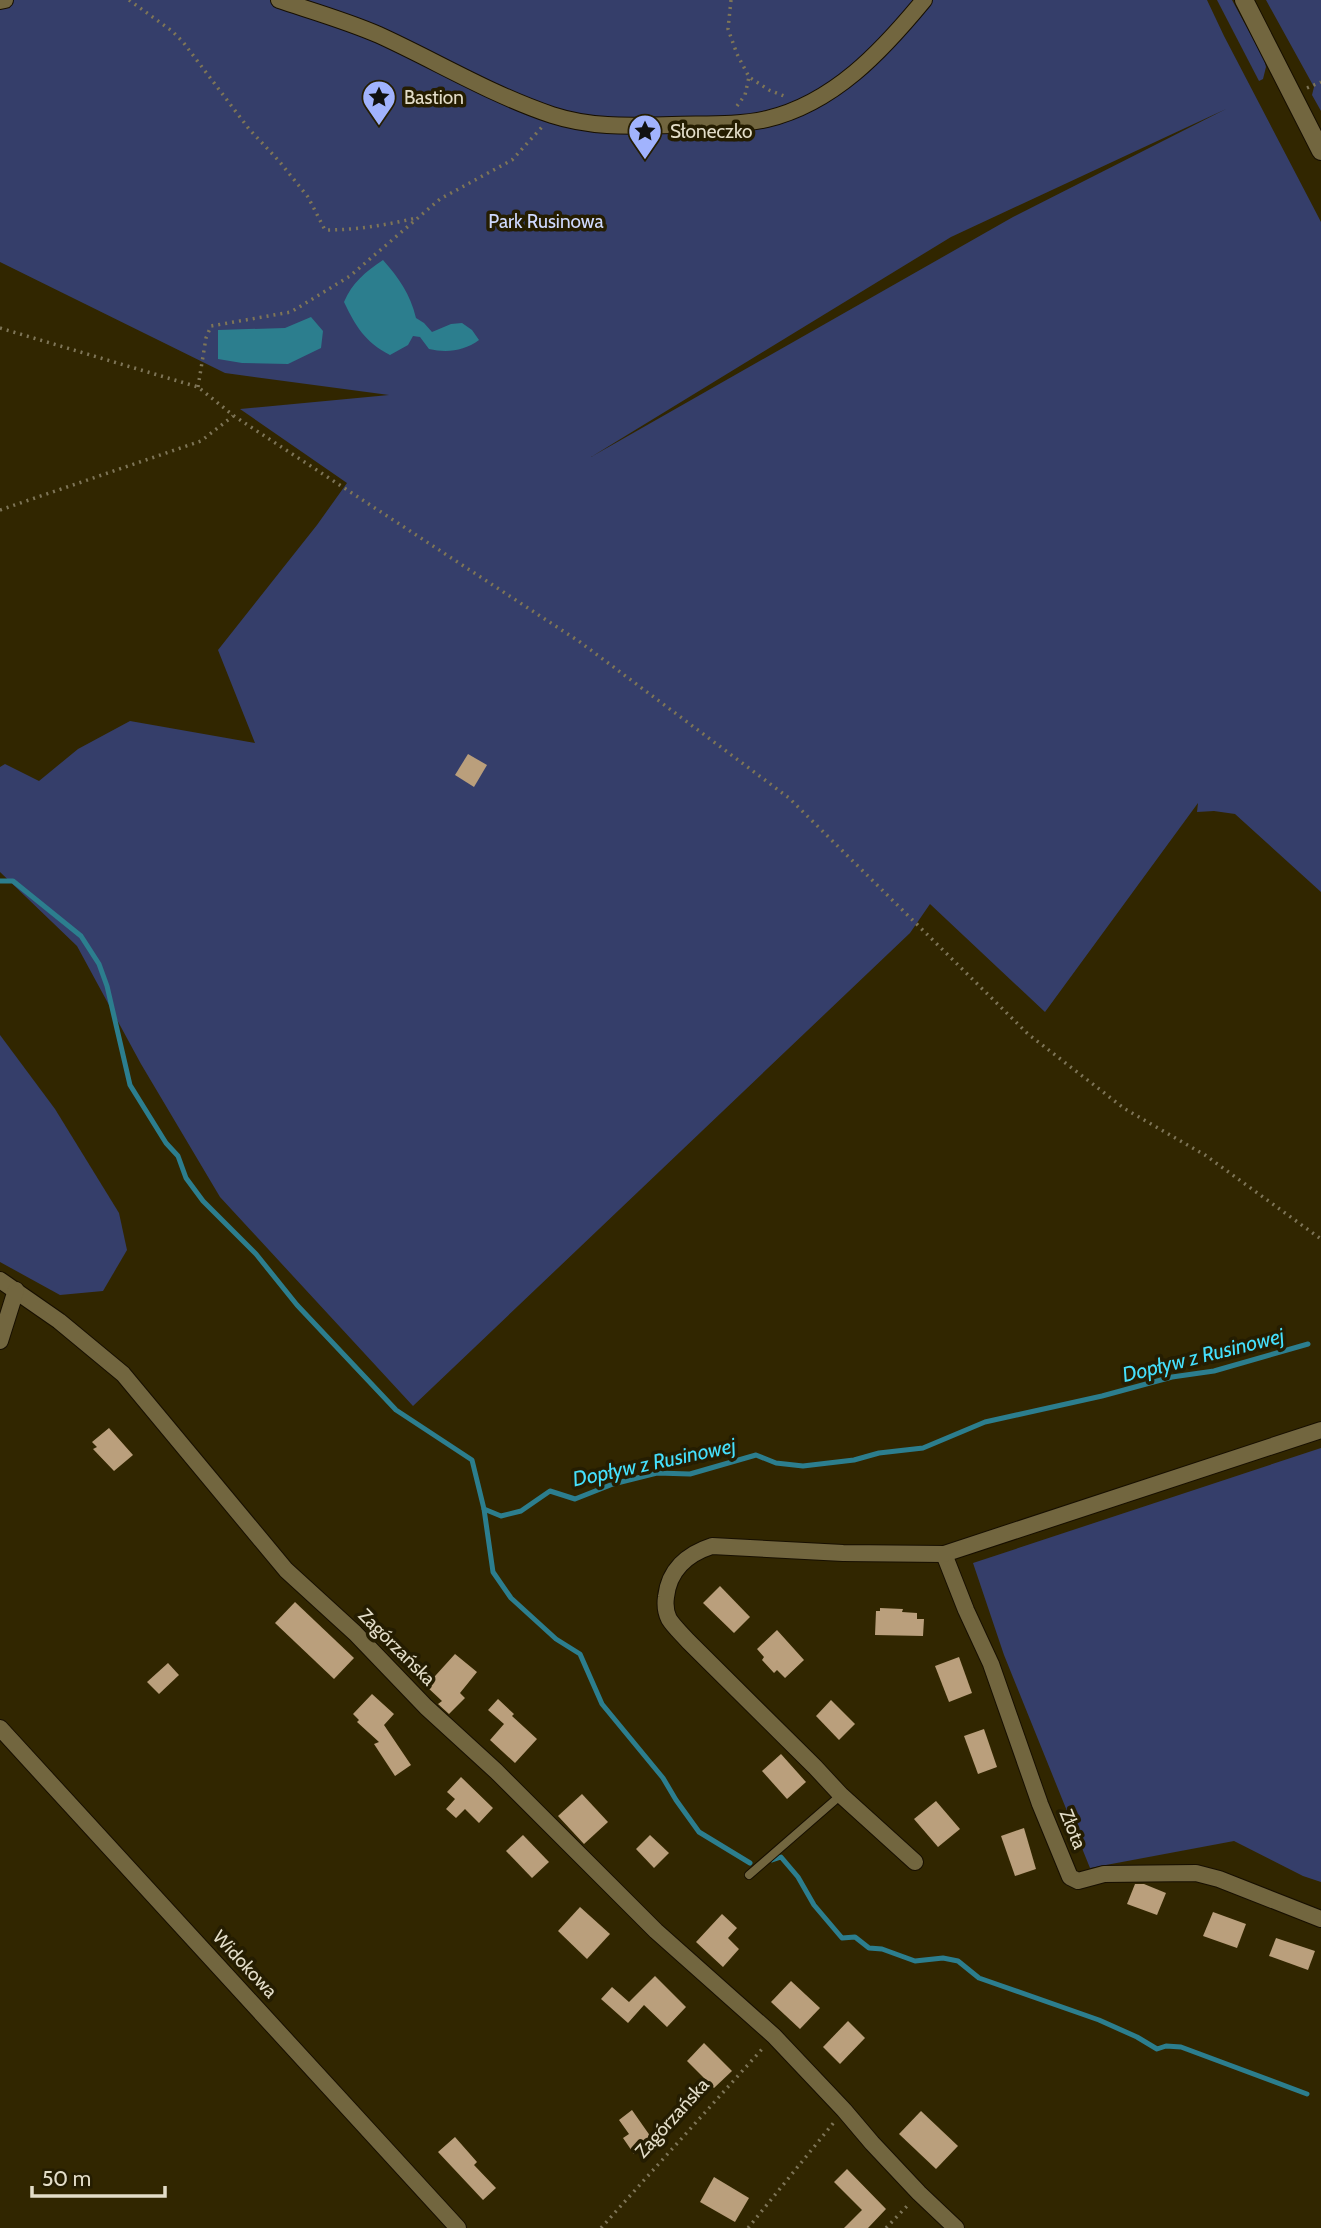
<svg xmlns="http://www.w3.org/2000/svg" width="1321" height="2228" font-family="Cabin,sans-serif">
<style>
.green{fill:#353e6a;fill-rule:evenodd}
.water{fill:#2c7e8e}
.lines{fill:none;stroke-linecap:round;stroke-linejoin:round}
.stream{stroke:#2c7e8e;stroke-width:5}
.building{fill:#ba9f7c}
.lane-casing{stroke:#170f00;stroke-width:10}
.street-casing{stroke:#170f00;stroke-width:18}
.secondary-casing{stroke:#170f00;stroke-width:20}
.path{stroke:#7e7557;stroke-width:3.5;stroke-dasharray:2 5;stroke-linecap:butt}
.lane{stroke:#72663f;stroke-width:8}
.street{stroke:#72663f;stroke-width:16}
.secondary{stroke:#72663f;stroke-width:18}
.labels{text-anchor:middle;dominant-baseline:central;stroke-width:7;stroke-linejoin:round;paint-order:stroke}
.poi-label{font-size:19px;fill:#e3ddc8;stroke:#251d01;text-anchor:start}
.park-label{font-size:19px;fill:#cfd9fe;stroke:#251d01}
.street-label{font-size:19px;fill:#e3ddc8;stroke:#251d01}
.water-label{font-size:21px;font-style:italic;fill:#45e0fd;stroke:#251d01}
</style>
<rect width="100%" height="100%" fill="#312600"/>
<g class="green">
<path d="M0 0H1207L1224 36 1321 222V892L1235 814 1214 811 1197 812 1198 803 1045 1012 930 904 910 933 413 1406 220 1197 141 1064 77 946 0 872V767L5 764 39 781 78 749 130 721 255 743 218 650 317 525 347 483 240 409 389 395 225 373 0 262ZM1226 109 1013 217 591 457 951 237Z"/>
<polygon points="1217,0 1232,0 1264,59 1266,67 1263,79 1259,81"/>
<polygon points="1266,0 1321,0 1321,111 1312,95 1314,87"/>
<polygon points="0,1035 55,1109 119,1213 127,1250 103,1291 60,1295 0,1262"/>
<polygon points="1321,1448 1321,1882 1303,1876 1234,1841 1090,1868 1004,1655 973,1563"/>
</g>
<g class="water">
<path d="M383 260C399 278 410 294 416 318L424 323 432 332 451 324 462 323 472 330 479 340C464 351 447 353 429 349L420 337 413 336 408 345 390 355C365 342 356 327 344 302 352 283 365 272 383 260Z"/>
<polygon points="311,317 323,331 321,348 288,364 242,363 218,359 218,330 285,328"/>
</g>
<g class="lines">
<g class="stream">
<polyline points="0,881 13,881 81,936 99,964 107,986 130,1085 166,1143 178,1156 186,1178 203,1201 256,1254 297,1305 396,1410 472,1460 484,1509 501,1516 521,1511 550,1491 575,1499 613,1484 657,1473 690,1474 756,1455 776,1463 803,1466 854,1460 879,1453 923,1448 985,1422 1102,1396 1172,1377 1214,1371 1308,1344"/>
<polyline points="484,1509 493,1572 511,1598 556,1639 580,1654 602,1704 663,1778 676,1800 699,1832 750,1863"/>
<polyline points="772,1860 781,1857 798,1877 814,1905 842,1938 855,1937 869,1948 882,1949 915,1961 943,1958 958,1961 979,1978 1099,2020 1137,2037 1157,2049 1166,2046 1181,2047 1307,2094"/>
</g>
</g>
<g class="building">
<polygon points="468,754 487,765 474,787 455,775"/>
<polygon points="109,1428 133,1455 114,1471 93,1449 97,1447 92,1442"/>
<polygon points="720,1586 750,1617 734,1633 703,1603"/>
<polygon points="295,1602 354,1658 334,1679 275,1623"/>
<polygon points="880,1608 903,1609 902,1612 917,1613 917,1619 924,1619 923,1636 875,1635 876,1611 880,1611"/>
<polygon points="777,1630 804,1660 785,1678 777,1670 774,1673 762,1660 764,1657 757,1649"/>
<polygon points="455,1654 477,1672 460,1693 465,1698 449,1714 438,1704 442,1701 426,1686"/>
<polygon points="959,1657 972,1693 949,1702 935,1666"/>
<polygon points="168,1663 179,1675 159,1694 147,1682"/>
<polygon points="372,1694 394,1714 384,1725 411,1765 395,1776 374,1744 379,1742 357,1722 359,1720 353,1714"/>
<polygon points="498,1699 514,1714 510,1718 512,1716 537,1739 515,1763 490,1740 504,1724 488,1710"/>
<polygon points="831,1700 855,1724 839,1740 816,1716"/>
<polygon points="984,1729 997,1767 978,1774 964,1736"/>
<polygon points="781,1754 806,1782 787,1799 762,1771"/>
<polygon points="461,1777 493,1808 479,1823 465,1809 456,1818 446,1809 455,1799 447,1792"/>
<polygon points="582,1794 608,1822 584,1844 558,1816"/>
<polygon points="936,1801 960,1829 938,1847 914,1819"/>
<polygon points="1024,1828 1036,1869 1015,1876 1001,1836"/>
<polygon points="523,1835 549,1862 532,1878 506,1851"/>
<polygon points="650,1835 669,1853 654,1868 636,1849"/>
<polygon points="1135,1884 1144,1884 1166,1893 1157,1915 1127,1904"/>
<polygon points="580,1907 610,1934 587,1959 558,1931"/>
<polygon points="1213,1912 1246,1924 1237,1948 1203,1936"/>
<polygon points="722,1914 737,1928 728,1938 739,1949 723,1967 696,1942"/>
<polygon points="1276,1938 1315,1951 1308,1970 1269,1956"/>
<polygon points="655,1976 686,2007 667,2027 644,2005 628,2023 601,1999 612,1987 629,2002"/>
<polygon points="791,1981 820,2008 800,2029 771,2002"/>
<polygon points="848,2021 865,2038 840,2064 823,2047"/>
<polygon points="704,2043 732,2071 714,2088 687,2061"/>
<polygon points="632,2110 653,2140 634,2154 623,2138 629,2134 619,2120"/>
<polygon points="921,2111 958,2146 936,2169 899,2134"/>
<polygon points="455,2137 477,2162 474,2165 496,2188 483,2200 438,2152"/>
<polygon points="847,2169 886,2209 868,2228 844,2228 862,2210 834,2182"/>
<polygon points="714,2177 749,2198 735,2222 700,2202"/>
</g>
<g class="lines">
<g class="lane-casing">
<polyline id="lane" points="749,1875 841,1795"/>
</g>
<g class="street-casing">
<g id="street">
<path d="M279 0C312 11 347 21 379 35 436 61 492 95 552 115 592 128 630 126 672 125 703 124 737 126 767 119 834 103 882 51 924 0"/>
<polyline points="0,1 5,0"/>
<polyline points="0,1280 59,1321 123,1374 286,1570 355,1633 426,1707 496,1771 656,1931 774,2036 844,2110 872,2143 919,2193 956,2228"/>
<polyline points="0,1341 16,1290"/>
<polyline points="944,1554 966,1610 991,1664 1040,1804 1070,1877 1078,1881 1104,1874 1196,1873 1219,1879 1321,1919"/>
<polyline points="0,1728 458,2228"/>
<path d="M915 1862 841 1795 815 1767 688 1641C682 1634 674 1627 669 1619 666 1613 665 1604 666 1597 669 1570 687 1554 712 1546L843 1553 944 1554 1321 1430"/>
</g>
</g>
<g class="secondary-casing">
<polyline id="secondary" points="1244,0 1321,151"/>
</g>
<g class="path">
<path d="M129 0 172 31 183 42 249 129 279 161 308 197 325 230C357 230 386 225 416 218"/>
<polyline points="731,0 728,29 737,54 749,77 769,90 784,96"/>
<polyline points="1307,88 1321,82"/>
<polyline points="737,106 745,95 749,77"/>
<polyline points="0,328 198,387 234,416 580,642 789,798 1028,1034 1125,1109 1205,1155 1321,1239"/>
<polyline points="198,387 206,338 211,326 291,312 350,276 440,199 512,160 542,127"/>
<polyline points="0,510 201,441 233,416"/>
<polyline points="601,2228 763,2048"/>
<polyline points="748,2228 835,2121"/>
<polyline points="886,2228 909,2204"/>
</g>
<use href="#lane" class="lane"/>
<use href="#street" class="street"/>
<use href="#secondary" class="secondary"/>
</g>
<defs>
<g id="sight-pin" transform="scale(1.75)"><path d="M0 17L-7.5 6A9.5 9.5 0 1 1 7.5 6Z" fill="#a1b3fd" stroke="#251d01"/><path d="M0-6L1.8-2.2L6-1.7L2.9 1.2L3.7 5.4L0 3.3L-3.7 5.4L-2.9 1.2L-6-1.7L-1.8-2.2Z" fill="#111"/></g>
</defs>
<g fill-rule="evenodd">
<use href="#sight-pin" x="379" y="97"/>
<use href="#sight-pin" x="645" y="131"/>
</g>
<g class="labels">
<g class="poi-label">
<text x="404" y="97">Bastion</text>
<text x="670" y="131">Słoneczko</text>
</g>
<g class="park-label">
<text x="546" y="221">Park Rusinowa</text>
</g>
<g class="street-label">
<text transform="translate(397 1647) rotate(45)">Zagórzańska</text>
<text transform="translate(1073 1829) rotate(68)">Złota</text>
<text transform="translate(245 1964) rotate(47)">Widokowa</text>
<text transform="translate(672 2118) rotate(-48)">Zagórzańska</text>
</g>
<g class="water-label">
<text transform="translate(1203 1355) rotate(-14)">Dopływ z Rusinowej</text>
<text transform="translate(654 1462) rotate(-12)">Dopływ z Rusinowej</text>
</g>
</g>
<path d="M32 2186v10h133v-10" fill="none" stroke="#e3ddc8" stroke-width="3.5"/>
<text x="42" y="2186" font-size="21" fill="#e3ddc8" stroke="#251d01" stroke-width="5" paint-order="stroke">50 m</text>
</svg>
